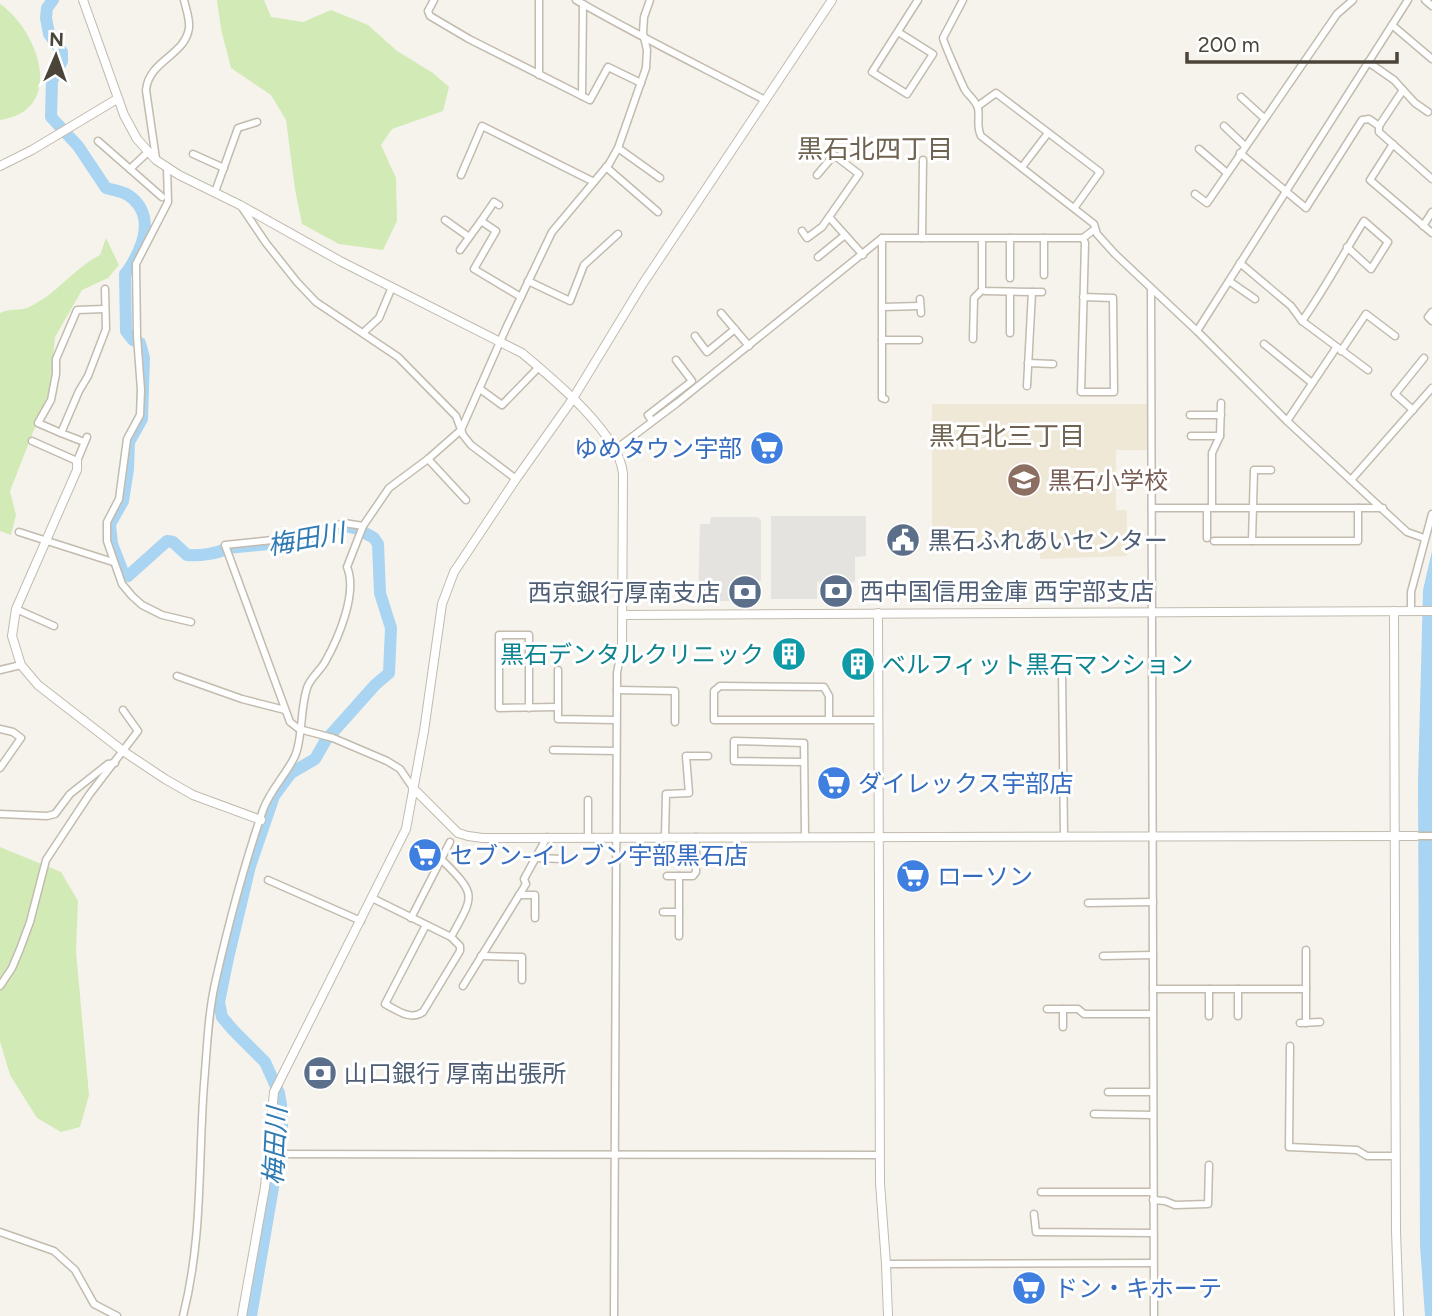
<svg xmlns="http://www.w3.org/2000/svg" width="1432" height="1316" font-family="Figtree,'Noto Sans JP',sans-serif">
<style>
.education{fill:#efe8d6}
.green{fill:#d2eab5}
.parking{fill:#e5e3e0}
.water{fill:#a9d4f2}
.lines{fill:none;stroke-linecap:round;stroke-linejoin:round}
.river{stroke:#a9d4f2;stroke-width:12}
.minor-casing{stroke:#c2bbae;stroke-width:9}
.tertiary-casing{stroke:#c2bbae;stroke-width:10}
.minor{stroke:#fff;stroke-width:6}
.tertiary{stroke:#fff;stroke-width:8}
.labels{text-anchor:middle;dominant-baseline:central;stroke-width:6;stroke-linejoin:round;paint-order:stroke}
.shop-label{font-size:24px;fill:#366cbe;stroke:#fff;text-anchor:start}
.education-label{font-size:24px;fill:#785e54;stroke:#fff;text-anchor:start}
.service-label{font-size:24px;fill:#4e5e75;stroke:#fff;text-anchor:start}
.culture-label{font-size:24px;fill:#0d838f;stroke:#fff;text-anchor:end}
.neighbourhood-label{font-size:26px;fill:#6e6250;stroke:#fff}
.water-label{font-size:26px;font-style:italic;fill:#2e7ab2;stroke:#fff}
</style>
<rect width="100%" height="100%" fill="#f6f3ec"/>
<polygon class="education" points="932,404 1148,404 1148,450 1116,450 1116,510 1127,510 1127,556 1040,559 1040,543 932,542"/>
<g class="green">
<polygon points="217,0 264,0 271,17 303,22 331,10 368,25 397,51 433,73 449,87 443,111 392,129 381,145 396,178 397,221 383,250 339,244 302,224 295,189 286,120 271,95 231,68 221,29"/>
<path d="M0 4C38 30 67 110 0 120Z"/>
<path d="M106 238 119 265 108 278 82 290 55 337 50 389 10 491 16 515 11 535 0 531V313C11 308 19 311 27 308 55 296 73 269 100 255Z"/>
<polygon points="0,847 61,872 78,901 76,951 89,1095 80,1127 61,1132 37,1118 10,1075 0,1041"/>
</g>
<g class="parking">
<polygon points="771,516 866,516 866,556 855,557 855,582 817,582 817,599 771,599"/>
<polygon points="711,517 758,517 761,520 761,581 730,581 730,601 698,601 700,524 710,524"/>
</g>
<polygon class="water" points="1432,551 1432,1316 1425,1316 1420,1245 1418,783 1423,590"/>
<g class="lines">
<path class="river" d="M53 0 47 8 46 18 49 34 62 52V61L52 81 51 117 78 146 106 188C113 190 122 191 128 195 148 208 148 230 139 250 135 259 132 266 125 274L126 331 133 340 140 343 144 358 142 419 129 442 128 469 123 501 110 524 112 544 124 575 128 576 167 541 173 542 187 555C199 556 217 554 227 548L299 541 345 526 358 529 374 538 378 544 380 593 391 628 389 673 375 685 326 740 315 759 291 773 274 796 250 866 228 958 219 1002 222 1017 233 1030 265 1062 279 1093 281 1105 282 1129 277 1164 251 1316"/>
<g class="minor-casing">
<g id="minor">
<polyline points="434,0 428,11 430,16 469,39 590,100 608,67 641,83"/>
<path d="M576 0C638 36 702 67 765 100"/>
<path d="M963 0 943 38C943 41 962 84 965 90 969 96 976 101 978 108 980 118 976 126 981 136L1094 224 1097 234 1115 254 1197 331 1287 421 1407 532 1424 538"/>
<polyline points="1425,0 1432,6"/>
<polyline points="1392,25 1432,59"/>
<polyline points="898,32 933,54 907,94 872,72 918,0"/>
<polyline points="1368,62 1394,80 1403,90"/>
<polyline points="539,75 539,0"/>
<polyline points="582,96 583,4"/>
<polyline points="1241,97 1264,118"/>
<polyline points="978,106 996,93 1100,172 1075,207"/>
<polyline points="1224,126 1245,146"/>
<polyline points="1379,126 1379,132 1432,179"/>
<polyline points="98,141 130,169"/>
<polyline points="1393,144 1370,180 1432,233"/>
<polyline points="618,148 660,178"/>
<polyline points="1199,149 1227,173"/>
<polyline points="148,152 130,169 162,197"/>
<polyline points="1240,153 1306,208 1362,120 1369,119 1379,126 1403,90 1415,103 1428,112"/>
<polyline points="193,154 224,168"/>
<path d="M156 159 146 90C149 60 185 56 189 28 190 19 186 9 184 0"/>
<polyline points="606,167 658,212"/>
<polyline points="1022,167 1048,133"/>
<polyline points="167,168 168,202 136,264 137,336 141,390 140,415 127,439 119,499 107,522 107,541 122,584 132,596 142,605 162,615 191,622"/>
<polyline points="461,175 482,126 594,182"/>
<polyline points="817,175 834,155 859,174 829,217 863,255"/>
<polyline points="215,192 238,128 257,122"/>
<polyline points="1195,194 1207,203 1337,14 1353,0"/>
<polyline points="241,206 266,243 297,282 316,302 398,357 456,416 463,435 471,445 516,479"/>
<polyline points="445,220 469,237"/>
<polyline points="481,221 494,202 499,205"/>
<polyline points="1423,226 1432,212"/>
<polyline points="802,231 807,238 822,227 829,217"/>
<polyline points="882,238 882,398 885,399"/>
<polyline points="922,238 923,160"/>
<polyline points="1083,238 1085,243 1081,392 1114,392 1113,298 1083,297"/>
<polyline points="982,239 982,290 985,291 1032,292 1027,386"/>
<polyline points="460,250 481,221 496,231 474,269 521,297"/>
<polyline points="818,257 845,235"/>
<polyline points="1240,263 1291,306 1302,321 1368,370"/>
<polyline points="1044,275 1044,238"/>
<polyline points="1010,278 1010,238"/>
<polyline points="528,281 570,301 584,265 618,234"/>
<polyline points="1229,281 1255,299"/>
<polyline points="1151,289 1154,1316"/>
<polyline points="1010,292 1010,333"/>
<polyline points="1032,292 1042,292"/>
<polyline points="920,299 921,313"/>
<polyline points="882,307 920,306"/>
<polyline points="1432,312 1428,317 1432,321"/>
<polyline points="721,313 749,346"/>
<path d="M1302 321C1325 289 1343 254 1364 221L1388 242 1371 269 1347 247"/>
<polyline points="1197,331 1408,0"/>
<polyline points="364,332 379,318 392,287"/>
<polyline points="695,336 707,352 735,329"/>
<polyline points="973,339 974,298 982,290"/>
<polyline points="882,340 919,340"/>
<polyline points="1264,344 1312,383"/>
<polyline points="1341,351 1366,314 1395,336"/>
<polyline points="1028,363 1053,364"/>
<polyline points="480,389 502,405 539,367"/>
<polyline points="1413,410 1395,394 1424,358"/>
<polyline points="1190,415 1221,415"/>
<polyline points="652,421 648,415 692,381 676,360"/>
<polyline points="1287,421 1336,348"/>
<polyline points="61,433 38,423 51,400 56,374 56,359 77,310 105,309"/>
<polyline points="1191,436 1220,436"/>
<polyline points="32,441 77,461 87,437"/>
<polyline points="84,442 61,433 79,391 88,376 106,329 105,289"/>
<polyline points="616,449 677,403 882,238 1083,238 1095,229"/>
<polyline points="428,459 466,500"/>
<polyline points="1351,480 1432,388"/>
<polyline points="1212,507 1212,453 1220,436 1221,403"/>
<polyline points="1152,508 1383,508"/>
<polyline points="363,526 344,523 300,537 225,545 290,722 299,729 333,738 387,761 400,769 413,788"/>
<polyline points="19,532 113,562"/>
<polyline points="1207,538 1207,508"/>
<polyline points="1214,541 1358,541 1358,508"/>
<polyline points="1252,541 1254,470 1271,470"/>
<polyline points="16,609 54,626"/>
<polyline points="1411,611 1411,592 1432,514"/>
<polyline points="0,670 21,665"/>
<polyline points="558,670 558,719 616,720"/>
<polyline points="1062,671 1064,836"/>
<polyline points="177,676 242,699 285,710"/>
<polyline points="617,690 675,691 675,722"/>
<polyline points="529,708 529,635 499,635 499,708 558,707"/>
<polyline points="829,720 829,696 824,687 720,686 714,691 714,720 878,720"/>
<polyline points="0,729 13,732 21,738 0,768"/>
<polyline points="553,750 616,751"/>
<polyline points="804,762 734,761 734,741 804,743 805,836"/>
<polyline points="588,800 588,837"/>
<polyline points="0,814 47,816 55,814 70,794 108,764 115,763"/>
<polyline points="1416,836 1432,836"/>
<polyline points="665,837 666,794 689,793 686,756 708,756"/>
<polyline points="536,858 563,859"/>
<path d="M441 859C477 895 475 894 451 937"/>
<polyline points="667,876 693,876 696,872 696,837"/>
<polyline points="268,880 361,921"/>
<polyline points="519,895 535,895 535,918"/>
<path d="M372 898 451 937 460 946V951L423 1012C410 1021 397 1010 385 1004L426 925"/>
<polyline points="1088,903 1153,902"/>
<polyline points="663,912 679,912"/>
<polyline points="411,918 450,842"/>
<polyline points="679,936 679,876"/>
<polyline points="1306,950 1306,1023"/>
<polyline points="481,956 522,957 522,980"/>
<polyline points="1103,956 1153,955"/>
<polyline points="0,986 12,968 20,949 30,922 46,860 89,795 138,731 123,710"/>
<polyline points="463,986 526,884 524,879 547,837"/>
<polyline points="1153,989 1306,989"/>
<polyline points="1047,1009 1078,1009 1084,1014 1153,1014"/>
<polyline points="1063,1009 1063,1027"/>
<polyline points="1209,1016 1209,989"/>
<polyline points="1238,1016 1238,989"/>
<polyline points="1300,1023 1320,1022"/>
<polyline points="1290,1046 1289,1147 1357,1150 1367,1156 1396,1156"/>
<polyline points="1108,1092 1153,1092"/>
<polyline points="1094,1114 1153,1115"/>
<polyline points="267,1154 880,1155"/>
<polyline points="1041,1192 1153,1192"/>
<polyline points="1153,1200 1165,1201 1175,1205 1208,1204 1209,1165"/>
<polyline points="1034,1214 1036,1232 1153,1233"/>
<polyline points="0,1232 54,1251 75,1270 94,1304 117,1316"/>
<polyline points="886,1264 1153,1263"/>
<path d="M183 1316C203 1237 198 1164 204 1084 207 1050 208 1012 216 979 229 922 244 865 263 810 270 790 286 775 295 756 303 737 300 709 307 688 310 678 320 671 325 662 338 639 358 593 347 567L363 526 389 488 428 459 461 430 507 326 552 232 609 164 618 148 646 68 647 50 643 33 644 17 650 0"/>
<polyline points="614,1316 617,690 617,673 622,645"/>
</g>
</g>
<g class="tertiary-casing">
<g id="tertiary">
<path d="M83 0 124 115 137 139 156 160 179 175 240 205 340 261 522 353C552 378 620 434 623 474L622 645"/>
<polyline points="0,166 32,150 117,99"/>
<polyline points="77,461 77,470 16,609 12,636 21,665 38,685 123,751 165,779 193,795 261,820"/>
<polyline points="1394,611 1396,1231 1399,1316"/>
<polyline points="878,613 880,1183 886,1264 888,1316"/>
<polyline points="623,615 1432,611"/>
<polyline points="413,788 458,833 468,836 483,838 1416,836"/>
<polyline points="242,1316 265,1187 274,1092 406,829 424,731 442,604 454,572 516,479 572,400 642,285 832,0"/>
</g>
</g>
<use href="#minor" class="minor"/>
<use href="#tertiary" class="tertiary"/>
</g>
<defs>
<g id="supermarket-disc" transform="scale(1.75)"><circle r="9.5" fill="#3f7fe0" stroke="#fff"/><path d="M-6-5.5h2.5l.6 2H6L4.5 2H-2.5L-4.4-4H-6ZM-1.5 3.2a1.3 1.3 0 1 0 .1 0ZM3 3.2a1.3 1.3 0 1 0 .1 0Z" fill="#fff"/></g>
<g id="school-disc" transform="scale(1.75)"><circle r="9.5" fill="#8d6e63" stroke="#fff"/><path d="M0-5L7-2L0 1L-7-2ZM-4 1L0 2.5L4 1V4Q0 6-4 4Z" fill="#fff"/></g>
<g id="civic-disc" transform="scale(1.75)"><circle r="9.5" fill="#5c6f8a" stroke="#fff"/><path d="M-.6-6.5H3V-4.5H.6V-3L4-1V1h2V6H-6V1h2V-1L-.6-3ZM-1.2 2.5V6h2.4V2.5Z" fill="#fff"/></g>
<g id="bank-disc" transform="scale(1.75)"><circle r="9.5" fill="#5c6f8a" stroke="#fff"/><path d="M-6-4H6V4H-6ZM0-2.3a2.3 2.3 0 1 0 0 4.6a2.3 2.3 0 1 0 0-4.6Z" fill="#fff"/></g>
<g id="building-disc" transform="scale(1.75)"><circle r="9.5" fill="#0f9aa8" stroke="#fff"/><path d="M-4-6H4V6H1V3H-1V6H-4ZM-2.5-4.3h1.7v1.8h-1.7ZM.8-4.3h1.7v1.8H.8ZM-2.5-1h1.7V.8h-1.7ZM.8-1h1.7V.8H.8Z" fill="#fff"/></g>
</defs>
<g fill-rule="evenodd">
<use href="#supermarket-disc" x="767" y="448"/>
<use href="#school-disc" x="1024" y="480"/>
<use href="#civic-disc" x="903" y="540"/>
<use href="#bank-disc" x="836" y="591"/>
<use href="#bank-disc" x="745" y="592"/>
<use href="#building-disc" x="789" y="654"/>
<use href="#building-disc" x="858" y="664"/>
<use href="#supermarket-disc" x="834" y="783"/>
<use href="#supermarket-disc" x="425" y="855"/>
<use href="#supermarket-disc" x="913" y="876"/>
<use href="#bank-disc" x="320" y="1073"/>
<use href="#supermarket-disc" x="1029" y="1288"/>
</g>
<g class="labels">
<g class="shop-label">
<text x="742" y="448" text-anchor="end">ゆめタウン宇部</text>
<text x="858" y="783">ダイレックス宇部店</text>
<text x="450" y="855">セブン-イレブン宇部黒石店</text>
<text x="937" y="876">ローソン</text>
<text x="1054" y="1288">ドン・キホーテ</text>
</g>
<g class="education-label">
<text x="1048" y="480">黒石小学校</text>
</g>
<g class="service-label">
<text x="928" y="540">黒石ふれあいセンター</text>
<text x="860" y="591">西中国信用金庫 西宇部支店</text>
<text x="720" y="592" text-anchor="end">西京銀行厚南支店</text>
<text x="344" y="1073">山口銀行 厚南出張所</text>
</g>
<g class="culture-label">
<text x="764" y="654">黒石デンタルクリニック</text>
<text x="882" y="664" text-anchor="start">ベルフィット黒石マンション</text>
</g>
<g class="neighbourhood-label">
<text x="875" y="149">黒石北四丁目</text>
<text x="1007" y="436">黒石北三丁目</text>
</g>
<g class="water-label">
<text transform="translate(306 539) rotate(-10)">梅田川</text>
<text transform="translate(275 1146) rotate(-87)">梅田川</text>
</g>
</g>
<g transform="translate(56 56) rotate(2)" stroke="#ffffff" stroke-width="5" paint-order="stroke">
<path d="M0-5L12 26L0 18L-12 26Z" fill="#4b4439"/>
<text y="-10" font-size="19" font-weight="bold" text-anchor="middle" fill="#4b4439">N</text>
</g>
<path d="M1187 52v10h210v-10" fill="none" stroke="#4b4439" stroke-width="3.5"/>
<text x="1198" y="52" font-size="21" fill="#4b4439" stroke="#ffffff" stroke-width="5" paint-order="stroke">200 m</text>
</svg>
